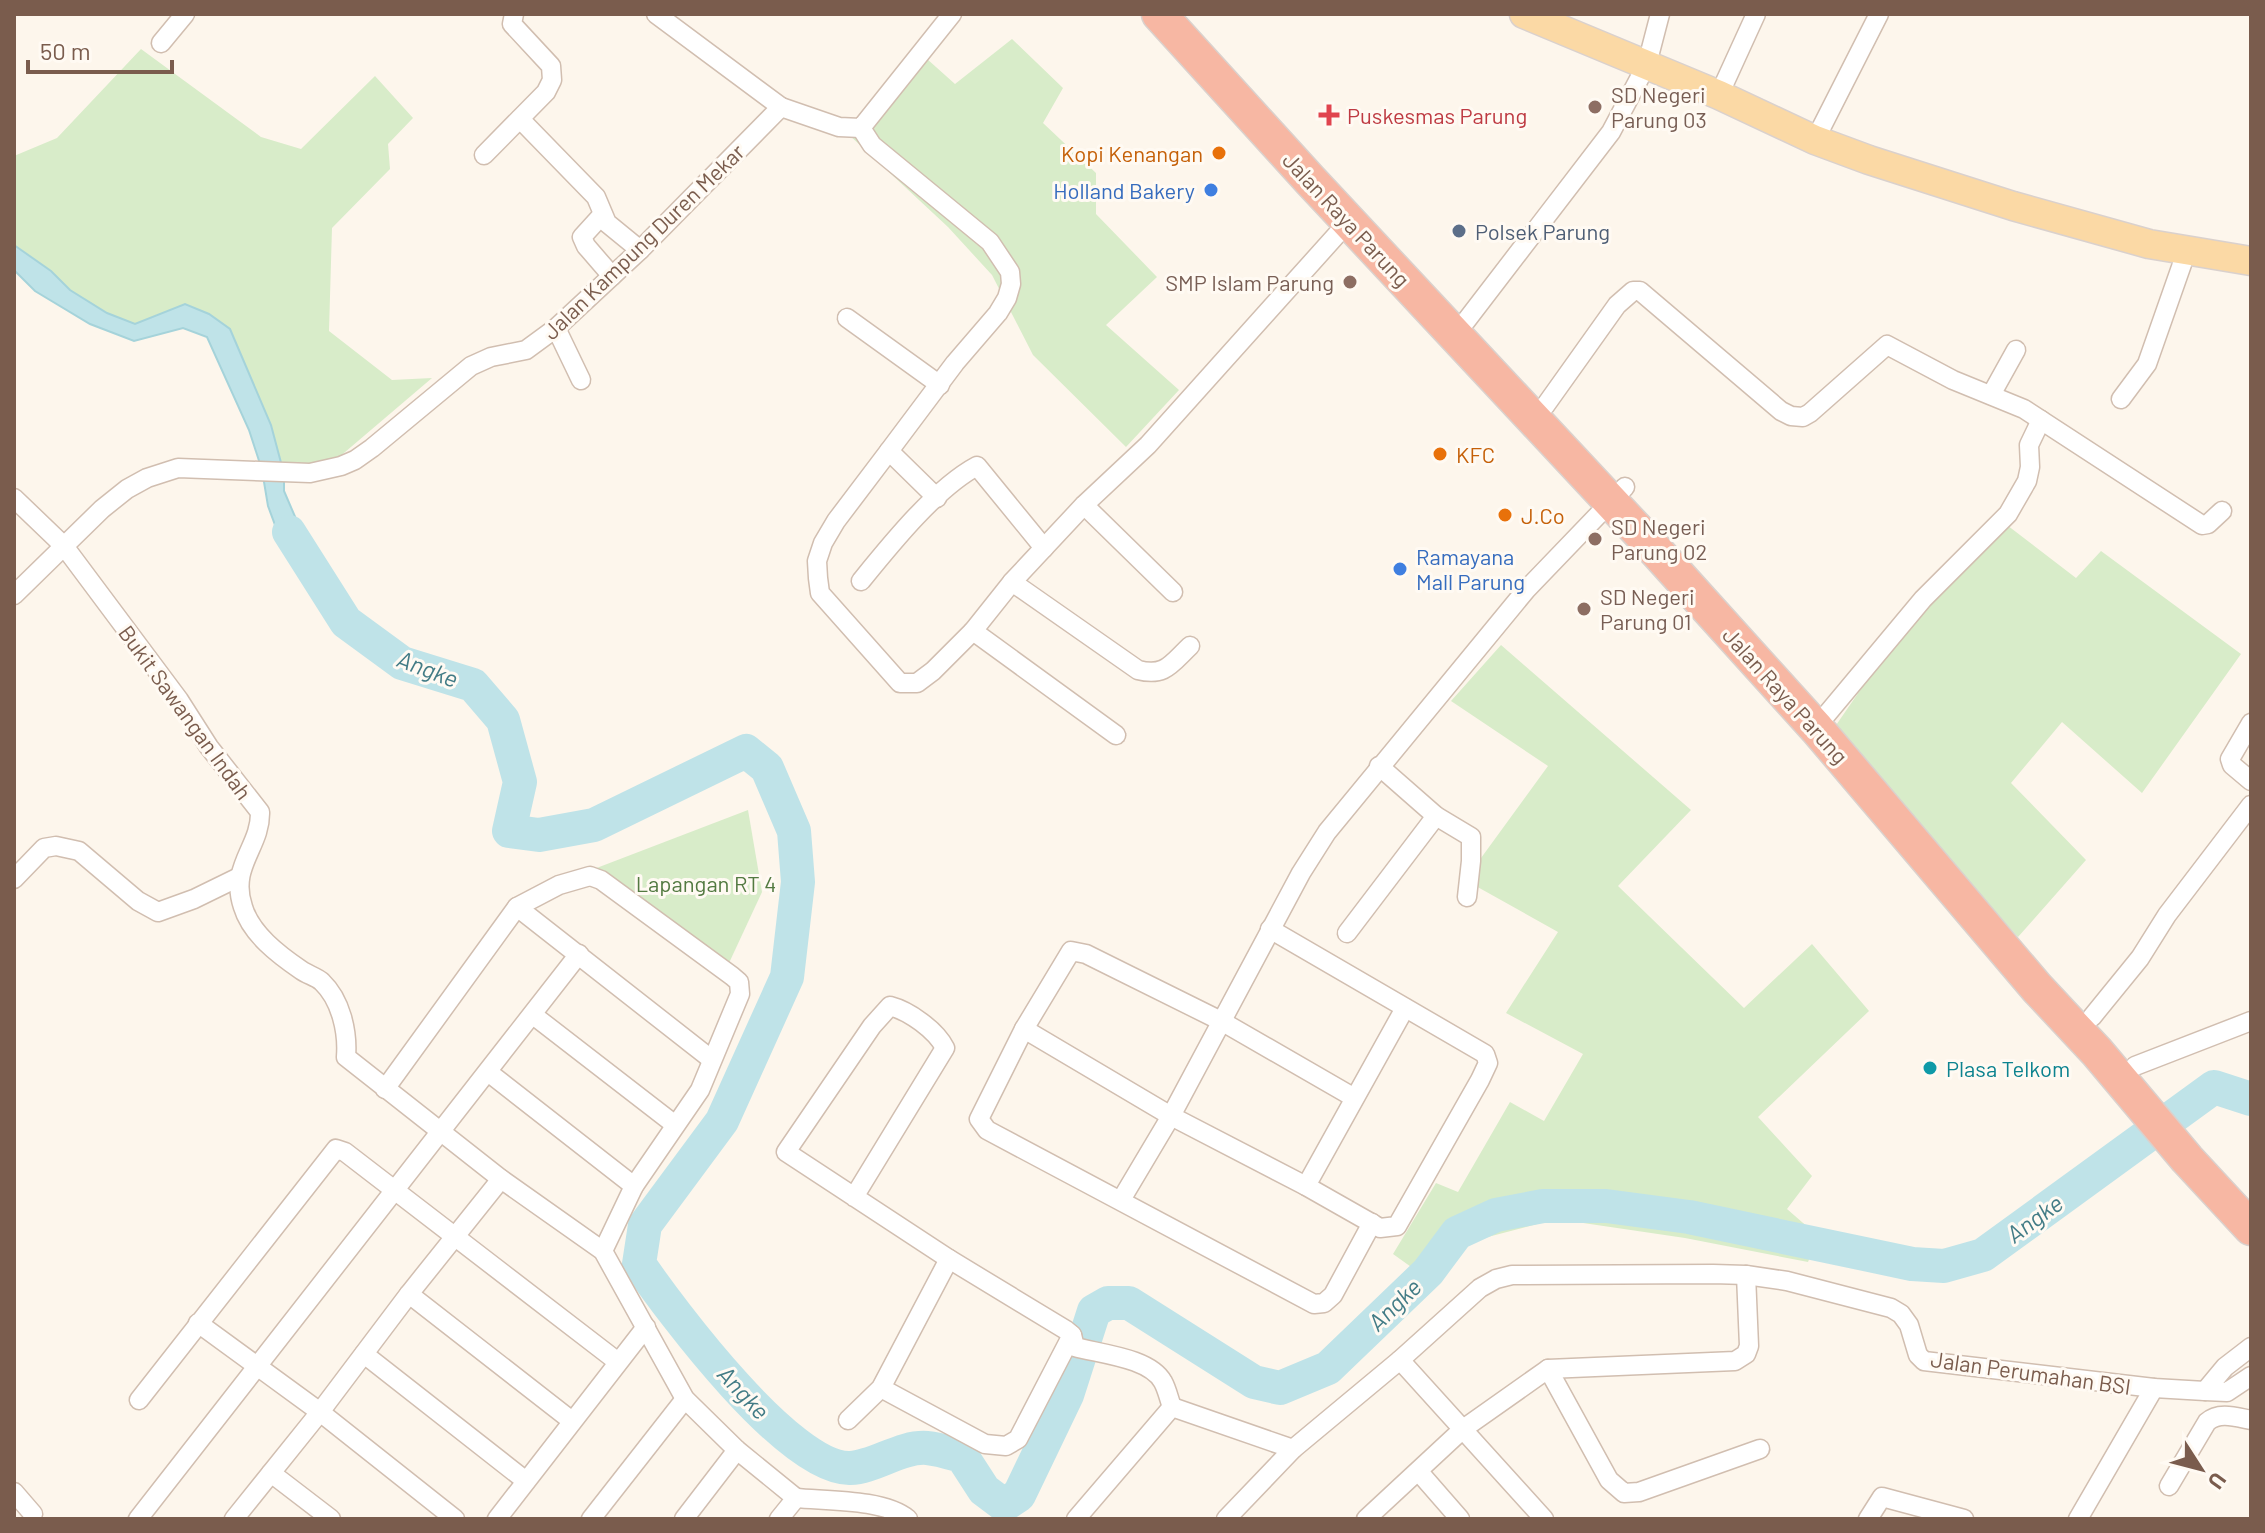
<svg xmlns="http://www.w3.org/2000/svg" width="2265" height="1533" font-family="Barlow,sans-serif">
<style>
.green{fill:#d8ecc9}
.water{fill:#bfe3e8;stroke:#a5d3da;stroke-width:2}
.lines{fill:none;stroke-linecap:round;stroke-linejoin:round}
.river{stroke:#bfe3e8;stroke-width:34}
.street-casing{stroke:#d1beb0;stroke-width:21}
.primary-casing{stroke:#dad1cd;stroke-width:31}
.highway-casing{stroke:#dad1cd;stroke-width:37}
.street{stroke:#fff;stroke-width:18}
.primary{stroke:#fbd9a5;stroke-width:28}
.highway{stroke:#f7b7a3;stroke-width:34}
.education-dot{fill:#8d6e63;stroke:#fffaf3;stroke-width:3}
.health-dot{fill:#e0444e;stroke:#fffaf3;stroke-width:3}
.food-dot{fill:#e8710a;stroke:#fffaf3;stroke-width:3}
.shop-dot{fill:#3f7fe0;stroke:#fffaf3;stroke-width:3}
.service-dot{fill:#5c6f8a;stroke:#fffaf3;stroke-width:3}
.culture-dot{fill:#0f9aa8;stroke:#fffaf3;stroke-width:3}
.labels{text-anchor:middle;dominant-baseline:central;stroke-width:6;stroke-linejoin:round;paint-order:stroke}
.education-label{font-size:22px;fill:#785e54;stroke:#fffaf3;text-anchor:start}
.health-label{font-size:22px;fill:#be3a42;stroke:#fffaf3;text-anchor:start}
.food-label{font-size:22px;fill:#c56008;stroke:#fffaf3;text-anchor:start}
.shop-label{font-size:22px;fill:#366cbe;stroke:#fffaf3;text-anchor:end}
.street-label{font-size:22px;fill:#7a5c4d;stroke:#fffaf3}
.service-label{font-size:22px;fill:#4e5e75;stroke:#fffaf3;text-anchor:start}
.park-label{font-size:22px;fill:#537a41;stroke:#fffaf3}
.culture-label{font-size:22px;fill:#0d838f;stroke:#fffaf3;text-anchor:start}
.water-label{font-size:24px;font-style:italic;fill:#437c86;stroke:#fffaf3}
</style>
<rect width="100%" height="100%" fill="#fdf6ec"/>
<g class="green">
<polygon points="1012,39 1063,88 1043,123 1096,173 1096,214 1157,277 1106,325 1179,390 1126,447 1033,355 992,275 948,227 847,133 917,50 955,84"/>
<polygon points="141,49 261,137 301,149 375,76 413,118 388,144 390,169 332,228 329,331 392,380 432,378 331,464 284,474 271,425 230,329 185,304 135,324 107,313 70,290 51,271 14,245 14,156 57,138"/>
<polygon points="2003,522 2076,578 2101,551 2241,654 2142,793 2062,722 2011,783 2086,860 2018,937 1832,731 1892,644"/>
<polygon points="1501,645 1691,810 1618,886 1744,1008 1812,944 1869,1011 1758,1117 1812,1176 1787,1209 1818,1236 1808,1262 1685,1238 1556,1219 1484,1238 1468,1246 1435,1284 1393,1254 1436,1183 1458,1192 1510,1102 1544,1121 1583,1054 1506,1013 1558,932 1465,880 1548,766 1451,701"/>
<polygon points="748,810 762,892 729,963 594,869"/>
</g>
<polygon class="water" points="14,245 51,271 70,290 107,313 135,324 185,304 209,314 230,329 271,425 284,474 284,491 318,570 306,575 278,533 268,506 262,470 249,430 207,337 183,328 134,341 90,324 35,291 14,270"/>
<g class="lines">
<path class="river" d="M289 532 346 622 402 663 473 685 503 720 520 782 509 831 539 835 594 825 746 751 767 768 794 831 798 882 787 977 722 1121 645 1225 639 1264C672 1312 790 1470 850 1468 875 1467 901 1446 927 1448 938 1449 951 1453 962 1456L984 1490 1004 1505 1019 1495 1067 1395 1094 1311 1108 1303H1129L1254 1382 1280 1388 1328 1368 1428 1272 1457 1233 1496 1215 1543 1206H1606L1689 1217 1912 1264 1944 1266 1983 1255 2214 1087 2251 1099"/>
<g class="street-casing">
<g id="street">
<polyline points="656,14 781,107"/>
<polyline points="161,43 185,14"/>
<polyline points="1719,95 1756,14"/>
<polyline points="520,119 596,197 607,223 640,250"/>
<polyline points="861,128 872,145 990,242 1010,272 1011,284 1007,298 998,313 955,363 889,451"/>
<polyline points="1815,140 1879,14"/>
<polyline points="484,155 546,92 552,80 551,66 512,24 514,14"/>
<polyline points="602,215 582,237 586,246 612,276"/>
<polyline points="847,318 940,385"/>
<polyline points="1466,321 1611,132 1647,64 1660,14"/>
<polyline points="556,328 581,380"/>
<polyline points="1991,395 2016,350"/>
<polyline points="2121,399 2147,364 2187,250"/>
<polyline points="1545,406 1617,305 1633,291 1640,291 1781,411 1791,416 1803,417 1810,413 1887,345 1953,380 2024,409 2202,525 2208,524 2222,511"/>
<path d="M14 498 64 546 179 700 209 747 260 812C261 847 229 866 243 907 251 934 279 955 301 970 308 975 317 977 322 982 341 1000 348 1032 346 1057L501 1179 603 1251 685 1399 737 1450 796 1498"/>
<polyline points="937,498 889,451 836,521 823,543 817,561 818,578 820,593 900,683 917,683 933,671 973,631 1012,582 1084,505 1148,445 1349,221"/>
<polyline points="1084,505 1173,592"/>
<path d="M861 581C891 544 936 488 977 466L1044 548"/>
<path d="M1012 582 1138 670C1165 677 1171 664 1190 646"/>
<polyline points="14,595 102,509 127,489 147,478 178,468 310,473 341,466 355,460 372,448 471,366 491,357 526,350 556,328 640,250 781,107 839,127 861,128 952,14"/>
<polyline points="973,631 1116,735"/>
<polyline points="1827,714 1923,599 2008,514 2027,481 2030,467 2029,445 2041,420"/>
<polyline points="2251,723 2230,759 2232,765 2251,781"/>
<polyline points="1379,766 1436,816 1471,837 1471,861 1467,897"/>
<polyline points="14,879 44,848 56,846 79,851 138,901 158,912 194,899 239,877"/>
<polyline points="517,907 711,1059"/>
<polyline points="1347,933 1436,816"/>
<polyline points="533,1015 674,1124"/>
<polyline points="2092,1017 2140,958 2167,915 2251,805"/>
<polyline points="1024,1029 1171,1116 1306,1186 1380,1228 1397,1226 1480,1080 1488,1063 1485,1054 1270,929"/>
<polyline points="2135,1066 2251,1021"/>
<polyline points="488,1072 634,1186"/>
<polyline points="385,1089 517,907 559,885 590,876 601,880 732,976 739,982 740,994 700,1090 634,1186 603,1251"/>
<polyline points="1353,1097 1221,1021 1086,954 1071,951 1024,1029 979,1119 987,1130 1314,1304 1324,1303 1333,1295 1372,1223"/>
<polyline points="1306,1186 1405,1008"/>
<path d="M854 1197 945 1048C936 1030 909 1011 890 1006L872 1026 786 1152 949 1259 1066 1330 1072 1335 1075 1347C1101 1354 1150 1358 1163 1382 1167 1389 1169 1399 1172 1407"/>
<polyline points="1121,1200 1171,1116 1301,873 1327,832 1526,590 1625,487"/>
<polyline points="409,1294 572,1421"/>
<polyline points="198,1323 320,1412 455,1519"/>
<polyline points="364,1354 526,1481"/>
<polyline points="1400,1360 1544,1519"/>
<polyline points="1548,1369 1609,1480 1624,1493 1639,1492 1760,1449"/>
<polyline points="881,1388 985,1444 1006,1446 1018,1439 1072,1335"/>
<polyline points="2205,1391 2225,1367 2251,1347"/>
<polyline points="139,1400 336,1149 345,1152 618,1362"/>
<polyline points="848,1420 881,1388 949,1259"/>
<polyline points="1419,1472 1460,1519"/>
<polyline points="271,1473 331,1519"/>
<path d="M2169 1486 2207 1422C2219 1411 2236 1417 2251 1420"/>
<polyline points="14,1492 33,1514"/>
<path d="M796 1498C827 1501 884 1499 908 1519"/>
<polyline points="138,1519 579,954"/>
<polyline points="234,1519 320,1412 409,1294 501,1179"/>
<polyline points="497,1519 646,1327"/>
<polyline points="591,1519 685,1399"/>
<polyline points="684,1519 737,1450"/>
<polyline points="779,1519 796,1498"/>
<polyline points="1076,1519 1172,1407 1293,1449"/>
<polyline points="1226,1519 1293,1449 1400,1360 1480,1288 1496,1279 1512,1275 1713,1274 1746,1275 1787,1281 1891,1308 1901,1314 1909,1325 1918,1355 1924,1361 2154,1388 2205,1391 2227,1392 2251,1376"/>
<polyline points="1366,1519 1463,1429 1548,1369 1735,1361 1746,1354 1749,1346 1746,1275"/>
<polyline points="1868,1519 1882,1497 1964,1519"/>
<polyline points="2078,1519 2154,1388"/>
</g>
</g>
<g class="primary-casing">
<polyline id="primary" points="1524,14 1719,95 1815,140 1869,160 2013,206 2149,244 2251,261"/>
</g>
<g class="highway-casing">
<polyline id="highway" points="1159,14 1310,180 1639,532 1817,729 2037,988 2097,1052 2187,1159 2251,1228"/>
</g>
<use href="#street" class="street"/>
<use href="#primary" class="primary"/>
<use href="#highway" class="highway"/>
</g>
<g class="education-dot">
<circle cx="1595" cy="107" r="8"/>
<circle cx="1350" cy="282" r="8"/>
<circle cx="1595" cy="539" r="8"/>
<circle cx="1584" cy="609" r="8"/>
</g>
<path class="health-dot" d="M1325 103h8v8h8v8h-8v8h-8v-8h-8v-8h8z"/>
<g class="food-dot">
<circle cx="1219" cy="153" r="8"/>
<circle cx="1440" cy="454" r="8"/>
<circle cx="1505" cy="515" r="8"/>
</g>
<g class="shop-dot">
<circle cx="1211" cy="190" r="8"/>
<circle cx="1400" cy="569" r="8"/>
</g>
<circle class="service-dot" cx="1459" cy="231" r="8"/>
<circle class="culture-dot" cx="1930" cy="1068" r="8"/>
<g class="labels">
<g class="education-label">
<text x="1611" y="94">SD Negeri<tspan x="1611" dy="25">Parung 03</tspan></text>
<text x="1334" y="282" text-anchor="end">SMP Islam Parung</text>
<text x="1611" y="526">SD Negeri<tspan x="1611" dy="25">Parung 02</tspan></text>
<text x="1600" y="596">SD Negeri<tspan x="1600" dy="25">Parung 01</tspan></text>
</g>
<g class="health-label">
<text x="1347" y="115">Puskesmas Parung</text>
</g>
<g class="food-label">
<text x="1203" y="153" text-anchor="end">Kopi Kenangan</text>
<text x="1456" y="454">KFC</text>
<text x="1521" y="515">J.Co</text>
</g>
<g class="shop-label">
<text x="1195" y="190">Holland Bakery</text>
<text x="1416" y="556" text-anchor="start">Ramayana<tspan x="1416" dy="25">Mall Parung</tspan></text>
</g>
<g class="street-label">
<text transform="translate(1347 219) rotate(47)">Jalan Raya Parung</text>
<text transform="translate(643 241) rotate(-44)">Jalan Kampung Duren Mekar</text>
<text transform="translate(1786 695) rotate(48)">Jalan Raya Parung</text>
<text transform="translate(186 712) rotate(54)">Bukit Sawangan Indah</text>
<text transform="translate(2031 1372) rotate(8)">Jalan Perumahan BSI</text>
</g>
<g class="service-label">
<text x="1475" y="231">Polsek Parung</text>
</g>
<g class="park-label">
<text x="706" y="883">Lapangan RT 4</text>
</g>
<g class="culture-label">
<text x="1946" y="1068">Plasa Telkom</text>
</g>
<g class="water-label">
<text transform="translate(428 668) rotate(21)">Angke</text>
<text transform="translate(2034 1218) rotate(-36)">Angke</text>
<text transform="translate(1394 1304) rotate(-44)">Angke</text>
<text transform="translate(744 1392) rotate(47)">Angke</text>
</g>
</g>
<rect width="2265" height="1533" fill="none" stroke="#7a5c4d" stroke-width="32"/>
<g transform="translate(2201 1469) rotate(126)" stroke="#fffaf3" stroke-width="6" paint-order="stroke">
<path d="M0-6L14 30L0 20L-14 30Z" fill="#7a5c4d"/>
<text y="-12" font-size="22" font-weight="bold" text-anchor="middle" fill="#7a5c4d">U</text>
</g>
<path d="M28 60v12h144v-12" fill="none" stroke="#7a5c4d" stroke-width="4"/>
<text x="40" y="60" font-size="24" fill="#7a5c4d" stroke="#fffaf3" stroke-width="6" paint-order="stroke">50 m</text>
</svg>
